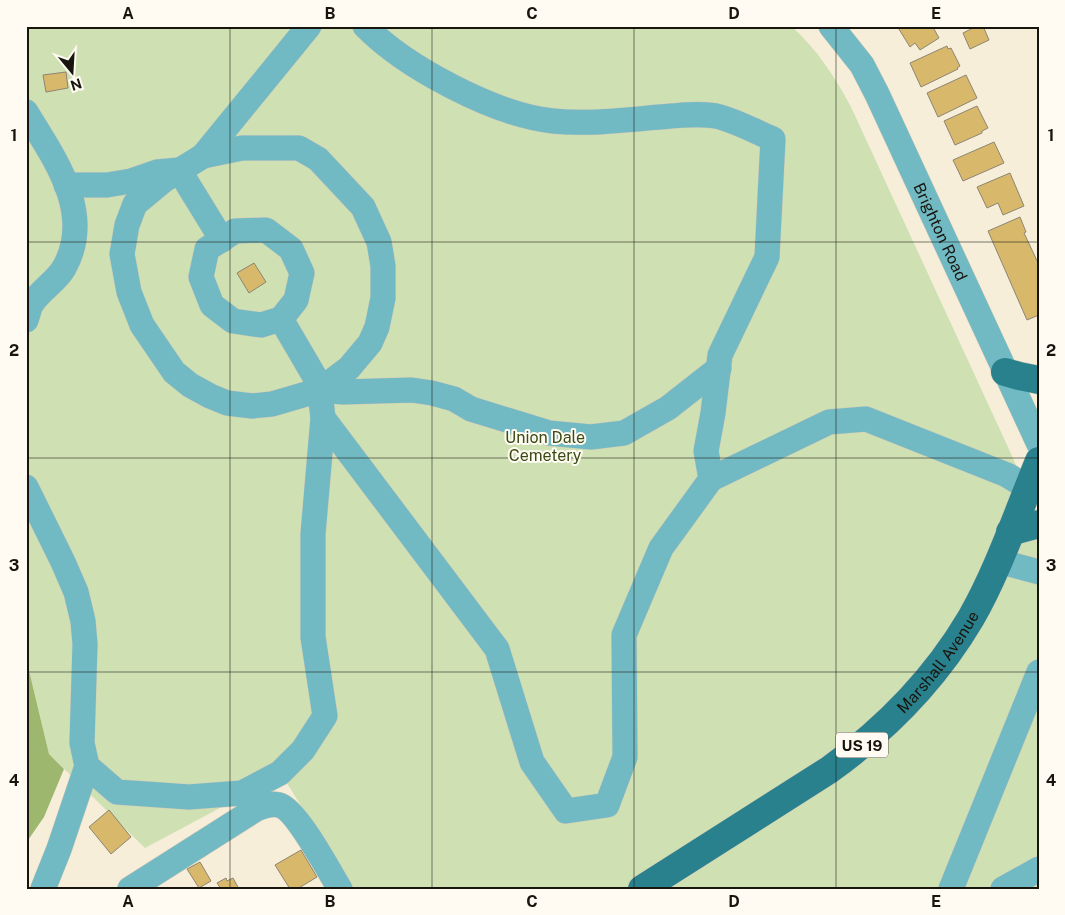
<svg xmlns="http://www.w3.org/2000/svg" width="1065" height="915" font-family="'Public Sans',sans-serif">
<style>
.green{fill:#cfe0b3}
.forest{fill:#9db76e}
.building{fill:#d8b86b;stroke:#8d8573}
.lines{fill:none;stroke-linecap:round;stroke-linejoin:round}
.minor-casing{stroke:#d2cbb9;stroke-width:26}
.major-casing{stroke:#d2cbb9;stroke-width:29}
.minor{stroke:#71b9c3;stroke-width:25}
.major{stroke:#28818c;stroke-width:28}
.grid{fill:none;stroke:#18150e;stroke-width:1;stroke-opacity:0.55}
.labels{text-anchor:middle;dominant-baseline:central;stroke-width:4;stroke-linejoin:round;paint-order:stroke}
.shield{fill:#fffbf3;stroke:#5d5a53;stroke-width:1}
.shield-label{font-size:15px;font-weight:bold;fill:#18150e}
.street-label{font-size:16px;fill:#18150e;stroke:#fffbf3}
.park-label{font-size:16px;fill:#3a4b15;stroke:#fffbf3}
.neatline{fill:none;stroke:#18150e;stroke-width:2}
.grid-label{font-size:16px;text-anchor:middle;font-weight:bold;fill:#18150e}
</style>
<rect width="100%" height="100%" fill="#f6eed9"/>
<path class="green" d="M26 26H791C817 49 835 77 851 107L1007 445 1039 517V889H352L282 775 145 848 49 754 26 658Z"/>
<polygon class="forest" points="26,658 49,754 64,769 44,817 26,843"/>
<g class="building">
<polygon points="897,26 938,26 934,29 939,38 920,50 915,43 910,47"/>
<polygon points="977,26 983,26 989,40 970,49 963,33"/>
<polygon points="947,46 948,49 951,48 960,66 957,68 958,69 921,87 910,63"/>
<polygon points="66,72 68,88 46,92 43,75"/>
<polygon points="966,75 977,98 938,117 927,93"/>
<polygon points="977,106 988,128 982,131 982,133 955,145 944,121"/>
<polygon points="994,142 1004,163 963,181 953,160"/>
<polygon points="1010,173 1024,206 1003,215 998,203 987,208 977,187"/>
<polygon points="1020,217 1026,232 1024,233 1039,265 1039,315 1027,320 988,231"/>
<polygon points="254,263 266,282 249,293 237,273"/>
<polygon points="109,810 131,837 111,854 89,827"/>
<polygon points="301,850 317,877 297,889 290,889 275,865"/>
<polygon points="200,862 211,881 199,888 187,869"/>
<polygon points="226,878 227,881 233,878 239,889 221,889 217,883"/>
</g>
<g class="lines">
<g class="minor-casing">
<g id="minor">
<path id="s1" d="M831 26 862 65 877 94 1039 444"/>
<path d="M26 112C54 158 95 213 64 268 56 282 39 291 31 305 29 309 28 315 26 320"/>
<polygon points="242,148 299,148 318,159 363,207 379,242 383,266 383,298 377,327 370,343 349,368 320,390 272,404 252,406 227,403 210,396 190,385 174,372 142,325 129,292 122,254 127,225 135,204 164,180 203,156"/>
<polyline points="203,156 309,26"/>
<polyline points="66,185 107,185 131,181 157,172 179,170 222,240"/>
<polyline points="320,390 343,392 412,390 432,393 454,399 471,409 549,433 591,437 624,433 668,408 719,368"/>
<path d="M323 418 497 649 532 762 566 811 607 805 625 757 624 635 661 548 711 479 706 451 713 413 720 355 767 257 773 139C756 132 738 122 720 117 705 113 686 115 671 116 632 119 591 125 553 121 495 115 405 67 365 26"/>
<polyline points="711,479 829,422 866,419 1007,475 1028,488"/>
<polyline points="26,487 63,562 76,592 83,621 85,644 82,743 87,766 117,792 189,797 242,793 280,773 303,750 325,716 313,637 313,534 323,418 319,384 281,319 296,300 302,273 291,249 266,230 235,231 207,249 201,277 212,305 233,321 261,325 281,319"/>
<polyline points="998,561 1039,572"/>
<polyline points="43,889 59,849 87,766"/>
<path d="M130 889 256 809C263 806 270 803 279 805 296 809 329 871 340 889"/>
<polyline points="951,889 1039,672"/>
<polyline points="1003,889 1039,869"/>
</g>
</g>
<g class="major-casing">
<g id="major">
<polyline points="1005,372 1019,376 1039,380"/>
<polyline points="1010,532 1039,524"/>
<path id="s2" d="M642 889 829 770C886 729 935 679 971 618 998 571 1018 512 1039 461"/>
</g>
</g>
<use href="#minor" class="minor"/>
<use href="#major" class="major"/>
</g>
<path class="grid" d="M230 26V889M432 26V889M634 26V889M836 26V889M26 242H1039M26 458H1039M26 672H1039"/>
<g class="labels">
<rect class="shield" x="836" y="732.5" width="52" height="25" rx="4"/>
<g class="shield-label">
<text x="862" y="745">US 19</text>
</g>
<g class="street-label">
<text stroke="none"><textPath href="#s1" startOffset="234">Brighton Road</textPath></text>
<text stroke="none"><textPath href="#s2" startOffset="376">Marshall Avenue</textPath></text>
</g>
<g class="park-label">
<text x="545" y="437">Union Dale<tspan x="545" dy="18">Cemetery</tspan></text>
</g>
</g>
<rect width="1065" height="915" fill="none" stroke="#fffbf3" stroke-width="55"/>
<g transform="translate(72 72) rotate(162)" stroke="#fffbf3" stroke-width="4" paint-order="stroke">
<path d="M0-4L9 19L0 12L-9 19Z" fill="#18150e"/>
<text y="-8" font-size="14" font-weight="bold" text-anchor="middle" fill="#18150e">N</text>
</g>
<rect x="28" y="28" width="1010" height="860" class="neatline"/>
<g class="grid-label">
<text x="128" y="19">A</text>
<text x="330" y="19">B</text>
<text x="532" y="19">C</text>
<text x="734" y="19">D</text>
<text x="936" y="19">E</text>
<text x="14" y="141">1</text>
<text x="1051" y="141">1</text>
<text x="14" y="356">2</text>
<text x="1051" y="356">2</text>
<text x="14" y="571">3</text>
<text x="1051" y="571">3</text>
<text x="14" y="786">4</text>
<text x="1051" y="786">4</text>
<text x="128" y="907">A</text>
<text x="330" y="907">B</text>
<text x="532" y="907">C</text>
<text x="734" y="907">D</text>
<text x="936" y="907">E</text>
</g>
</svg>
